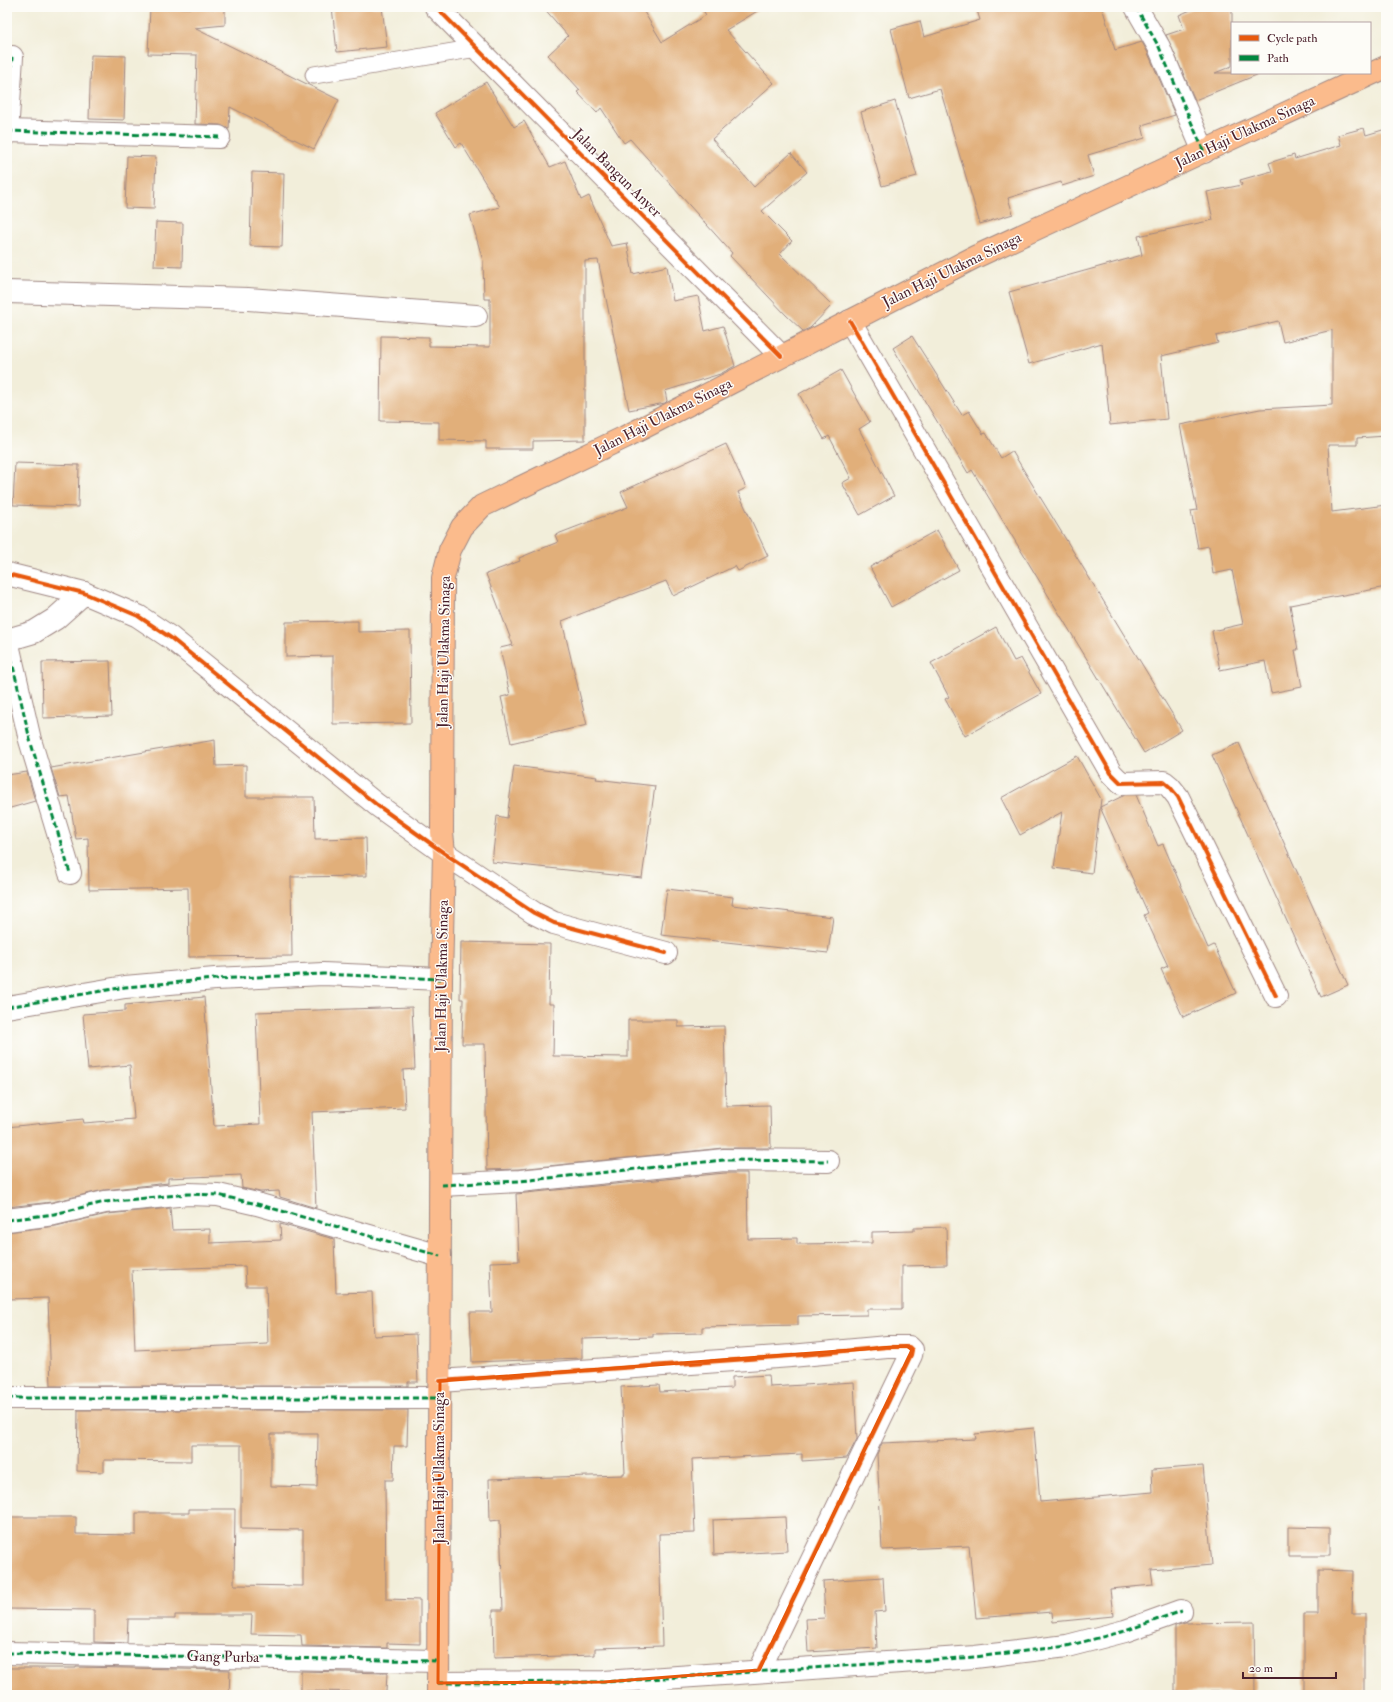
<svg xmlns="http://www.w3.org/2000/svg" width="1393" height="1702" font-family="'IM FELL Double Pica',serif">
<style>
.building{fill:#e1af7a;fill-rule:evenodd}
.lines{fill:none;stroke-linecap:round;stroke-linejoin:round}
.lane-casing{stroke:#9e8682;stroke-width:19}
.street-casing{stroke:#9e8682;stroke-width:24}
.primary-casing{stroke:#9e8682;stroke-width:24}
.lane{stroke:#fff;stroke-width:17}
.street{stroke:#fff;stroke-width:22}
.primary{stroke:#fbbb8c;stroke-width:22}
.quiet{stroke:#00873e;stroke-width:3;stroke-dasharray:6 3;stroke-linecap:butt}
.cycleway-casing{stroke:#fdfcf7;stroke-width:6}
.cycleway{stroke:#e8590c;stroke-width:4}
.marked{fill:none;stroke:#e8590c;stroke-width:3;stroke-linejoin:round}
.labels{text-anchor:middle;dominant-baseline:central;stroke-width:3;stroke-linejoin:round;paint-order:stroke}
.street-label{font-size:15px;fill:#4a1f2b;stroke:#fdfcf7}
</style>
<rect width="100%" height="100%" fill="#fdfcf7"/>
<filter id="ink" filterUnits="userSpaceOnUse"><feTurbulence type="fractalNoise" baseFrequency=".025" numOctaves="2"/><feDisplacementMap in="SourceGraphic" scale="8" xChannelSelector="R" yChannelSelector="G"/><feConvolveMatrix kernelMatrix="1 2 1 2 8 2 1 2 1" color-interpolation-filters="sRGB"/></filter>
<filter id="wash" filterUnits="userSpaceOnUse"><feTurbulence type="fractalNoise" baseFrequency=".012" numOctaves="4" result="noise"/><feDisplacementMap in="SourceGraphic" scale="16" xChannelSelector="R" yChannelSelector="G"/><feGaussianBlur stdDeviation="0.9" result="paint"/><feColorMatrix in="noise" values="0 0 0 0 0 0 0 0 0 0 0 0 0 0 0 0 0 1.4 0 .05"/><feComposite in="paint" operator="in"/></filter>
<g filter="url(#wash)">
<rect width="100%" height="100%" fill="#f2eeda"/>
<g id="blocks">
<g class="building">
<polygon points="150,7 225,9 225,25 194,28 339,100 314,149 230,107 229,129 220,125 195,124 197,55 148,54"/>
<polygon points="332,7 382,7 387,47 337,52"/>
<polygon points="543,7 641,7 662,42 706,15 701,7 764,7 726,30 774,83 712,139 754,187 791,153 807,172 762,211 792,241 780,254 832,305 810,328 803,331 786,315 730,256 732,253 630,139 624,143 601,108 597,113 577,92 580,90 548,55 568,36"/>
<polygon points="976,7 1102,7 1115,50 1142,42 1148,53 1175,115 1142,125 1145,138 1088,155 1094,176 1062,186 1061,182 1008,198 1013,214 980,224 940,89 909,98 891,29 920,21 924,37 980,20"/>
<polygon points="1198,7 1232,7 1232,66 1215,73 1259,73 1259,74 1195,100 1166,35 1184,29 1179,15"/>
<polygon points="91,55 126,56 124,120 89,119"/>
<polygon points="486,82 514,127 524,121 550,167 565,161 581,200 589,196 611,246 627,243 633,274 667,266 673,301 698,296 705,331 723,326 735,366 720,374 665,391 667,401 665,403 629,410 598,260 585,261 585,440 533,441 533,449 486,449 486,441 439,440 439,422 380,421 381,336 429,337 429,346 490,347 490,299 484,299 483,261 470,215 500,207 461,143 456,147 435,113"/>
<polygon points="895,101 917,176 882,186 861,112"/>
<polygon points="1364,128 1366,135 1386,129 1386,436 1357,438 1357,445 1328,445 1332,512 1386,505 1386,587 1290,605 1298,650 1295,650 1302,687 1271,693 1265,661 1220,670 1212,631 1243,624 1232,570 1213,574 1209,546 1198,548 1191,511 1197,510 1180,425 1260,409 1332,405 1332,330 1283,342 1278,321 1216,336 1218,343 1161,356 1167,419 1110,425 1102,343 1029,364 1009,292 1142,255 1138,236 1213,220 1207,192 1242,185 1240,180 1272,171 1269,163 1294,155 1295,159 1341,145 1338,135"/>
<polygon points="127,156 156,157 154,209 125,208"/>
<polygon points="252,172 284,173 282,247 250,246"/>
<polygon points="156,222 183,223 182,267 154,266"/>
<polygon points="912,336 962,415 969,411 983,434 986,433 1001,458 1012,451 1182,730 1144,753 972,470 968,473 893,348"/>
<polygon points="841,370 870,422 859,429 894,496 860,515 842,483 851,478 829,436 824,439 799,394"/>
<polygon points="726,444 746,488 738,492 768,556 738,571 735,566 673,596 666,581 562,621 587,725 511,743 501,697 510,695 500,648 513,645 486,574 520,561 519,558 558,542 555,535 628,507 621,492"/>
<polygon points="15,463 79,465 78,507 13,505"/>
<polygon points="937,530 959,570 891,607 870,567"/>
<polygon points="358,621 358,632 410,631 411,723 333,724 333,656 286,657 286,622"/>
<polygon points="996,627 1014,661 1021,658 1041,694 965,736 945,699 949,697 931,663"/>
<polygon points="110,661 112,716 43,718 42,662"/>
<polygon points="215,740 216,766 246,765 246,797 314,797 315,839 366,838 367,876 291,877 292,956 189,957 188,888 89,890 88,838 76,839 69,796 60,797 51,768"/>
<polygon points="1239,743 1348,985 1321,997 1212,755"/>
<polygon points="1077,756 1101,799 1092,873 1054,868 1062,812 1020,835 1001,798"/>
<polygon points="514,766 597,777 596,779 655,786 642,878 492,862 497,816 507,818"/>
<polygon points="27,772 35,801 7,809 7,775"/>
<polygon points="1125,795 1136,795 1158,846 1163,844 1208,948 1214,945 1236,993 1183,1017 1161,969 1168,966 1144,915 1148,913 1100,807"/>
<polygon points="667,889 733,897 732,905 833,917 828,953 661,935"/>
<polygon points="461,942 550,944 549,1004 554,1004 553,1056 628,1057 628,1020 678,1020 678,1027 724,1026 726,1106 770,1105 771,1148 723,1148 519,1169 487,1170 485,1044 462,1044 463,999 460,999"/>
<polygon points="204,997 214,1126 260,1124 256,1012 412,1007 415,1069 403,1070 405,1108 312,1112 316,1208 280,1197 279,1191 260,1192 242,1188 241,1175 168,1178 168,1183 104,1190 52,1202 7,1207 7,1127 83,1119 84,1123 134,1119 130,1065 88,1069 83,1014 125,1011 125,1005"/>
<polygon points="725,1173 747,1173 748,1239 797,1238 797,1244 872,1243 872,1232 914,1231 914,1228 946,1227 947,1265 902,1266 902,1309 867,1309 867,1315 798,1316 798,1325 702,1327 702,1333 653,1334 653,1337 582,1339 582,1358 472,1362 470,1312 492,1312 490,1262 519,1261 516,1194"/>
<path d="M170 1208 172 1230 210 1229V1243L281 1240 280 1224 334 1239 336 1293 372 1292 374 1336 416 1334 418 1382H408V1386H51L48 1298 7 1299V1232L56 1226 107 1214ZM245 1266 246 1286H266L268 1344 135 1350 132 1270Z"/>
<polygon points="769,1375 770,1387 854,1382 857,1439 847,1458 802,1461 802,1454 692,1459 695,1533 659,1534 662,1646 595,1648 595,1655 494,1658 493,1610 503,1610 500,1520 490,1521 489,1479 623,1475 623,1473 625,1473 621,1387 659,1385 660,1392 732,1388 732,1377"/>
<path d="M78 1410H408L407 1446H394L393 1480H385L386 1599 420 1600V1644L387 1643V1648L302 1646 301 1635 251 1634 252 1615H175V1619H128L127 1643 94 1642V1610L7 1609V1517H76V1534L136 1535V1513H189V1509H235L234 1585 303 1586V1530L241 1529V1445H191V1461L104 1460V1472L77 1471ZM271 1434H318L317 1487 271 1486Z"/>
<polygon points="1034,1428 1040,1502 1153,1492 1152,1470 1203,1466 1212,1565 1151,1570 1153,1585 1110,1589 1113,1616 1053,1622 1052,1612 976,1618 969,1546 882,1550 877,1454 882,1443 976,1439 975,1434"/>
<polygon points="785,1517 787,1551 714,1555 713,1520"/>
<polygon points="1288,1527 1330,1528 1330,1556 1288,1556"/>
<polygon points="1318,1570 1353,1571 1352,1614 1364,1614 1364,1695 1304,1695 1304,1614 1318,1614"/>
<polygon points="883,1577 885,1611 875,1612 877,1648 808,1652 806,1619 825,1618 823,1581"/>
<polygon points="1254,1622 1255,1692 1175,1692 1175,1626 1185,1623"/>
<polygon points="76,1667 230,1670 229,1695 7,1695 7,1668 76,1668"/>
<polygon points="301,1671 387,1673 386,1692 301,1691"/>
</g>
</g>
</g>
<g filter="url(#ink)">
<use href="#blocks" fill-opacity="0" stroke="#9e8682" stroke-width="1"/>
<g class="lines">
<g class="lane-casing">
<polyline id="lane" points="314,75 477,48"/>
</g>
<g class="street-casing">
<g id="street">
<polyline points="436,7 781,356"/>
<polyline points="1136,7 1159,47 1204,152"/>
<polyline points="7,131 219,137"/>
<polyline points="7,134 12,57"/>
<polyline points="7,292 248,299 476,316"/>
<polyline points="850,321 1111,773 1121,783 1164,782 1170,787 1178,797 1276,996"/>
<polyline points="7,574 84,593 138,616 171,638 377,805 444,853 534,913 554,923 666,953"/>
<polyline points="7,640 30,740 70,873"/>
<polyline points="7,640 34,632 55,619 84,593"/>
<polyline points="7,1007 125,987 215,979 323,974 441,979"/>
<polyline points="441,1185 520,1181 724,1160 828,1161"/>
<polyline points="7,1220 54,1214 105,1202 188,1194 218,1195 257,1204 440,1256"/>
<polyline points="440,1381 791,1356 887,1347 909,1347 912,1350 911,1355 759,1670"/>
<polyline points="7,1398 439,1398"/>
<polyline points="7,1653 438,1661"/>
<polyline points="438,1683 604,1682 975,1657 1067,1646 1125,1631 1181,1611"/>
</g>
</g>
<g class="primary-casing">
<polyline id="primary" points="438,1695 441,979 444,853 442,832 443,578 450,550 462,527 482,506 625,437 975,257 1386,67"/>
</g>
<use href="#lane" class="lane"/>
<use href="#street" class="street"/>
<use href="#primary" class="primary"/>
<g class="quiet">
<polyline points="1136,7 1159,47 1204,152"/>
<polyline points="7,131 219,137"/>
<polyline points="7,134 12,57"/>
<polyline points="7,640 30,740 70,873"/>
<polyline points="7,1007 125,987 215,979 323,974 441,979"/>
<polyline points="441,1185 520,1181 724,1160 828,1161"/>
<polyline points="7,1220 54,1214 105,1202 188,1194 218,1195 257,1204 440,1256"/>
<polyline points="7,1398 439,1398"/>
<polyline points="7,1653 438,1661"/>
<polyline points="438,1683 604,1682 975,1657 1067,1646 1125,1631 1181,1611"/>
</g>
<g class="cycleway-casing">
<g id="cycleway">
<polyline points="436,7 781,356"/>
<polyline points="850,321 1111,773 1121,783 1164,782 1170,787 1178,797 1276,996"/>
<polyline points="7,574 84,593 138,616 171,638 377,805 444,853 534,913 554,923 666,953"/>
<polyline points="440,1381 791,1356 887,1347 909,1347 912,1350 911,1355 759,1670"/>
</g>
</g>
<use href="#cycleway" class="cycleway"/>
</g>
</g>
<path class="marked" d="M907 1346 912 1350 759 1670 604 1682 438 1683 440 1381Z"/>
<g class="labels">
<g class="street-label">
<text transform="translate(1245 132) rotate(-25)">Jalan Haji Ulakma Sinaga</text>
<text transform="translate(617 173) rotate(45)">Jalan Bangun Anyer</text>
<text transform="translate(952 270) rotate(-26)">Jalan Haji Ulakma Sinaga</text>
<text transform="translate(663 417) rotate(-27)">Jalan Haji Ulakma Sinaga</text>
<text transform="translate(444 652) rotate(-89)">Jalan Haji Ulakma Sinaga</text>
<text transform="translate(442 976) rotate(-89)">Jalan Haji Ulakma Sinaga</text>
<text transform="translate(439 1468) rotate(-90)">Jalan Haji Ulakma Sinaga</text>
<text transform="translate(223 1657) rotate(1)">Gang Purba</text>
</g>
</g>
<rect width="1393" height="1702" fill="none" stroke="#fdfcf7" stroke-width="24"/>
<rect x="1231" y="22" width="140" height="52" fill="#fdfcf7" stroke="#b5a4a5"/>
<rect x="1239" y="35" width="20" height="6" fill="#e8590c" stroke="#b5a4a5"/>
<text x="1267" y="42" font-size="12" fill="#4a1f2b">Cycle path</text>
<rect x="1239" y="55" width="20" height="6" fill="#00873e" stroke="#b5a4a5"/>
<text x="1267" y="62" font-size="12" fill="#4a1f2b">Path</text>
<path d="M1243 1672v6h93v-6" fill="none" stroke="#4a1f2b" stroke-width="2"/>
<text x="1249" y="1672" font-size="12" fill="#4a1f2b" stroke="#fdfcf7" stroke-width="3" paint-order="stroke">20 m</text>
</svg>
